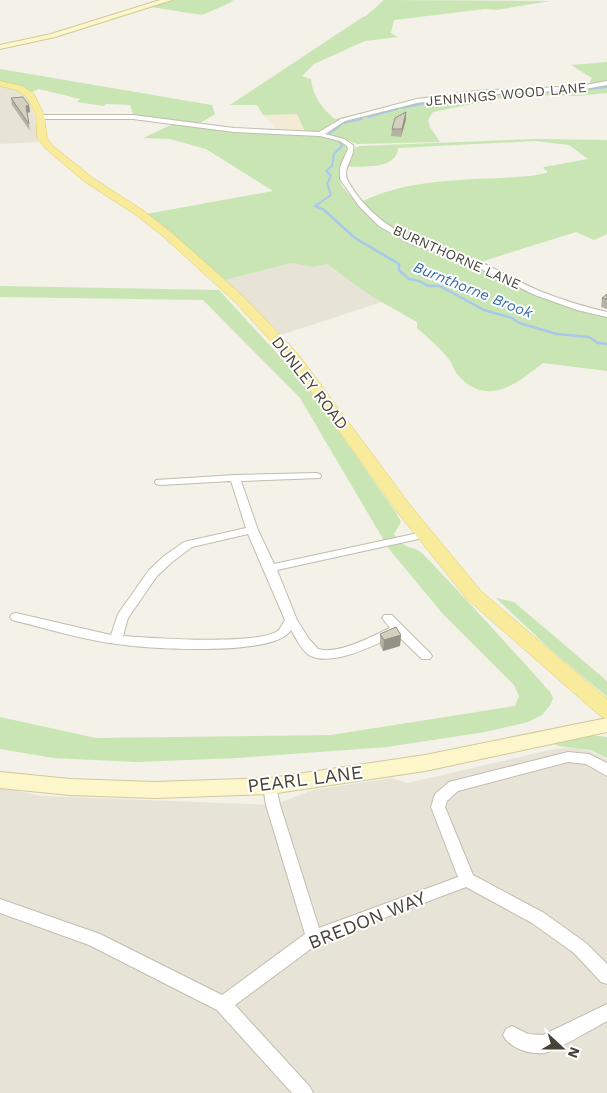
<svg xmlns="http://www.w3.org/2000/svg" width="607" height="1093" font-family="'Work Sans',sans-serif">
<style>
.residential{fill:#e7e4d7}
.commercial{fill:#f4ebd5}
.green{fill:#c8e5b3}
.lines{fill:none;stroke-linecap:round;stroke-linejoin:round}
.stream-far1{stroke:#a8c8ed;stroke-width:2}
.stream{stroke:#a8c8ed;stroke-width:2.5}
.street-casing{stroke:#c1bdae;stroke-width:2}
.secondary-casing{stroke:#d1c99a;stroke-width:2}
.primary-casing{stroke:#deca6c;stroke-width:1}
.street{fill:#fff;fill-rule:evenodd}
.secondary{fill:#fcf6ca;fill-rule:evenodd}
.primary{fill:#f9eb9c;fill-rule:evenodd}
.wall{fill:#b6b2a3}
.shaded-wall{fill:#949185}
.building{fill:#d4cfbe;stroke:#949185}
.labels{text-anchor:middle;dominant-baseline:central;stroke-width:4;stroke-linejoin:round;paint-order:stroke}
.far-street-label{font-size:14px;fill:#464237;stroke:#fff}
.far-water-label{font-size:15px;font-style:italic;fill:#356bad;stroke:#fff}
.street-label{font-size:16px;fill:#464237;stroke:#fff}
.near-street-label{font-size:19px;fill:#464237;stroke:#fff}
</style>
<rect width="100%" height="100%" fill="#f3f1e8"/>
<g class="residential">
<polygon points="0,85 19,90 27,98 35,117 38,142 0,144"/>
<polygon points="291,263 314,267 327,264 382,302 281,335 225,280"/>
<polygon points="572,747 589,751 607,759 607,1093 0,1093 0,787 41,796 273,805 313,790 392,778 408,783 554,749"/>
</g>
<polygon class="commercial" points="297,114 305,131 274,130 273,124 263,115"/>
<g class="green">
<polygon points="171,0 230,0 234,1 202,15 145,6"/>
<path d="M384 0 550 1 496 10 485 9 394 20 391 33 398 37 365 41 314 64 302 76 311 79C312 95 323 110 335 119L413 101 340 119 318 132 305 131 297 114 263 115 257 105H230L363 17 366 16Z"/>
<polygon points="607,62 607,81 588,86 592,78 571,65"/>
<polygon points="0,69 212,105 215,114 197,125 134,116 130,105 106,104 104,106 77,102 80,99 39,89 32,92 22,87 0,82"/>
<polygon points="607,84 607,93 577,96 537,95 502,98 433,112 428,120 430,127 440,142 358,144 327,134 342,123 407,104 472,94"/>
<path d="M173 124C191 125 209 130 227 131 250 133 336 130 347 147 346 159 335 171 341 184 351 201 393 233 411 242 427 250 446 251 462 259 503 280 562 310 607 317V371L543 363C515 385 486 408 457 374 454 370 453 365 450 361 442 349 428 338 417 328V322L371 296 327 264 314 267 291 263 225 280 146 214 273 191 206 149 170 139 143 138Z"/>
<path d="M533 139 607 140V234L594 240 576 232 477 263 415 241 384 223 361 202C413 176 474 181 530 176L547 173V171L543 168 544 167 588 159 569 145 535 141 398 148C397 170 363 166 346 167L355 148 360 146Z"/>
<path d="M0 286 219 290 295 373 315 398 395 511 401 522 394 534C406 553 412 543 424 555 467 600 509 646 550 692L553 698 551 704 542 715 528 722 485 732 387 747 237 758 136 762 53 758 0 749V717L96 738 331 735 515 706 519 696 514 685 443 614 389 549 300 398 203 300 0 297Z"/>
<polygon points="496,598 514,602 607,681 607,697 551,650"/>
<polygon points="588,735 607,737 607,758 590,750 559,746 552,743"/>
</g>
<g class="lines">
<g class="stream-far1">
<path d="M402 108C429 102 457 97 485 95 526 91 566 93 607 87"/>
<polyline points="368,117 397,109"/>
<polyline points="329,134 343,123 362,119"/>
<polyline points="321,209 315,206 331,195 327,184 331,176 326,171 332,166 334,154 342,146 340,142"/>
</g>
<polyline class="stream" points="318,207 324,210 355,238 399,264 399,270 409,279 419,281 428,286 440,286 484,310 512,318 519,323 557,334 589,337 598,343 607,344"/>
<g class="street-casing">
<g id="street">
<path d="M607 81V85L580 90 475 95 417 103 345 121 325 134 344 139 353 145C356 157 341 168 348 181 362 207 388 228 415 240 431 247 450 249 466 256 492 266 516 281 542 292 563 300 585 307 607 312V317L577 310 535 295 460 259 410 244 379 226 359 206 340 179V167L348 149 347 146 340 141 320 136 234 132 133 119H40L37 117 40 115H133L234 128 319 132 341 119 417 99 475 91 580 86Z"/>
<path d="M316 473 320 474 321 476 320 478 241 481 258 530 274 564 423 532 429 535 423 538 277 570 297 620 309 639 318 649C339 655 372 636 390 628L382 618 384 615H392L430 653 432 656 430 659H422L397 635C375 644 333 668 309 655 301 650 296 638 291 630 275 657 148 649 117 644 83 640 49 629 16 621L12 620 10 617 12 614 16 613 111 635 118 614 149 570 164 556 184 542 246 528 231 481 160 485 156 484 155 482 156 480 235 475ZM248 534 285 620C283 623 281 627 279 630 261 646 150 638 123 636L128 618 157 576 172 562 192 547Z"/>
<polygon points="568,752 589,754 607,763 607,776 586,764 568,762 458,791 447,801 445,807 473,875 544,913 586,943 607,964 607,984 601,982 574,953 532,923 466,887 320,942 235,1005 310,1087 313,1093 292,1093 217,1010 89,945 0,913 0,899 100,934 222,995 305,934 266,805 263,786 265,782 270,780 275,782 280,805 319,928 458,877 431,807 435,794 449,782"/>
<path d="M607 1004V1021C594 1028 556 1051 544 1053 530 1055 509 1048 503 1035L506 1029 512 1026 528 1034 543 1035Z"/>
</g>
</g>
<g class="secondary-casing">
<g id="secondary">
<polygon points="160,0 172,0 55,37 0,49 0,45 51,34"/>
<polygon points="607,718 607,732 425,771 270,794 155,798 70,795 0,788 0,772 70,779 155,782 270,778 425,755"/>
</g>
</g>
<g class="primary-casing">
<polygon id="primary" points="0,81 22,86 34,94 44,115 47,138 53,146 93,178 144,211 173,234 243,296 298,354 410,505 481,591 607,699 607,719 600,716 467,599 398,513 288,360 235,302 165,238 136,215 85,182 47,150 37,138 36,115 27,97 16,90 0,86"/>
</g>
<use href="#street" class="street"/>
<use href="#secondary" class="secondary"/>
<use href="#primary" class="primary"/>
</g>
<g class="wall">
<polygon points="11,98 29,105 30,112 27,113 30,131 12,105"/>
<polygon points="406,112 406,119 401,137 391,136 392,129"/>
<polygon points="607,294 607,309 601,307 602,298"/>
<polygon points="380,634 401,635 400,646 383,651 380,645"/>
</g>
<g class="shaded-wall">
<polygon points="29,105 30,112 27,113 26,106"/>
<polygon points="406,112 406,119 401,137 402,129"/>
<polygon points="401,635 400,646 383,651 384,640"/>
</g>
<g class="building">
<polygon points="23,97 29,105 26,106 29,124 11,98"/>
<polygon points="406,112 402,129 392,129 395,118"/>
<polygon points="607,294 607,299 602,298"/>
<polygon points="396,627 401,635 384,640 380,634"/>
</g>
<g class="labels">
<g class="far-street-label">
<text transform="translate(506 94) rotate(-5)">JENNINGS WOOD LANE</text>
<text transform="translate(457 257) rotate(24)">BURNTHORNE LANE</text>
</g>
<g class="far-water-label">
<text transform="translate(473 290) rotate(22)">Burnthorne Brook</text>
</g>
<g class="street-label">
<text transform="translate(310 383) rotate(52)">DUNLEY ROAD</text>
</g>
<g class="near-street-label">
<text transform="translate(305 779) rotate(-7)">PEARL LANE</text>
<text transform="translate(367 920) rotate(-22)">BREDON WAY</text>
</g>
</g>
<g transform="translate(562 1048) rotate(111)" stroke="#ffffff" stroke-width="4" paint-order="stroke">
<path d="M0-4L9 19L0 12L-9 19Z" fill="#464237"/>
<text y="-8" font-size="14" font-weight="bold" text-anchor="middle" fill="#464237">N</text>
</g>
</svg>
